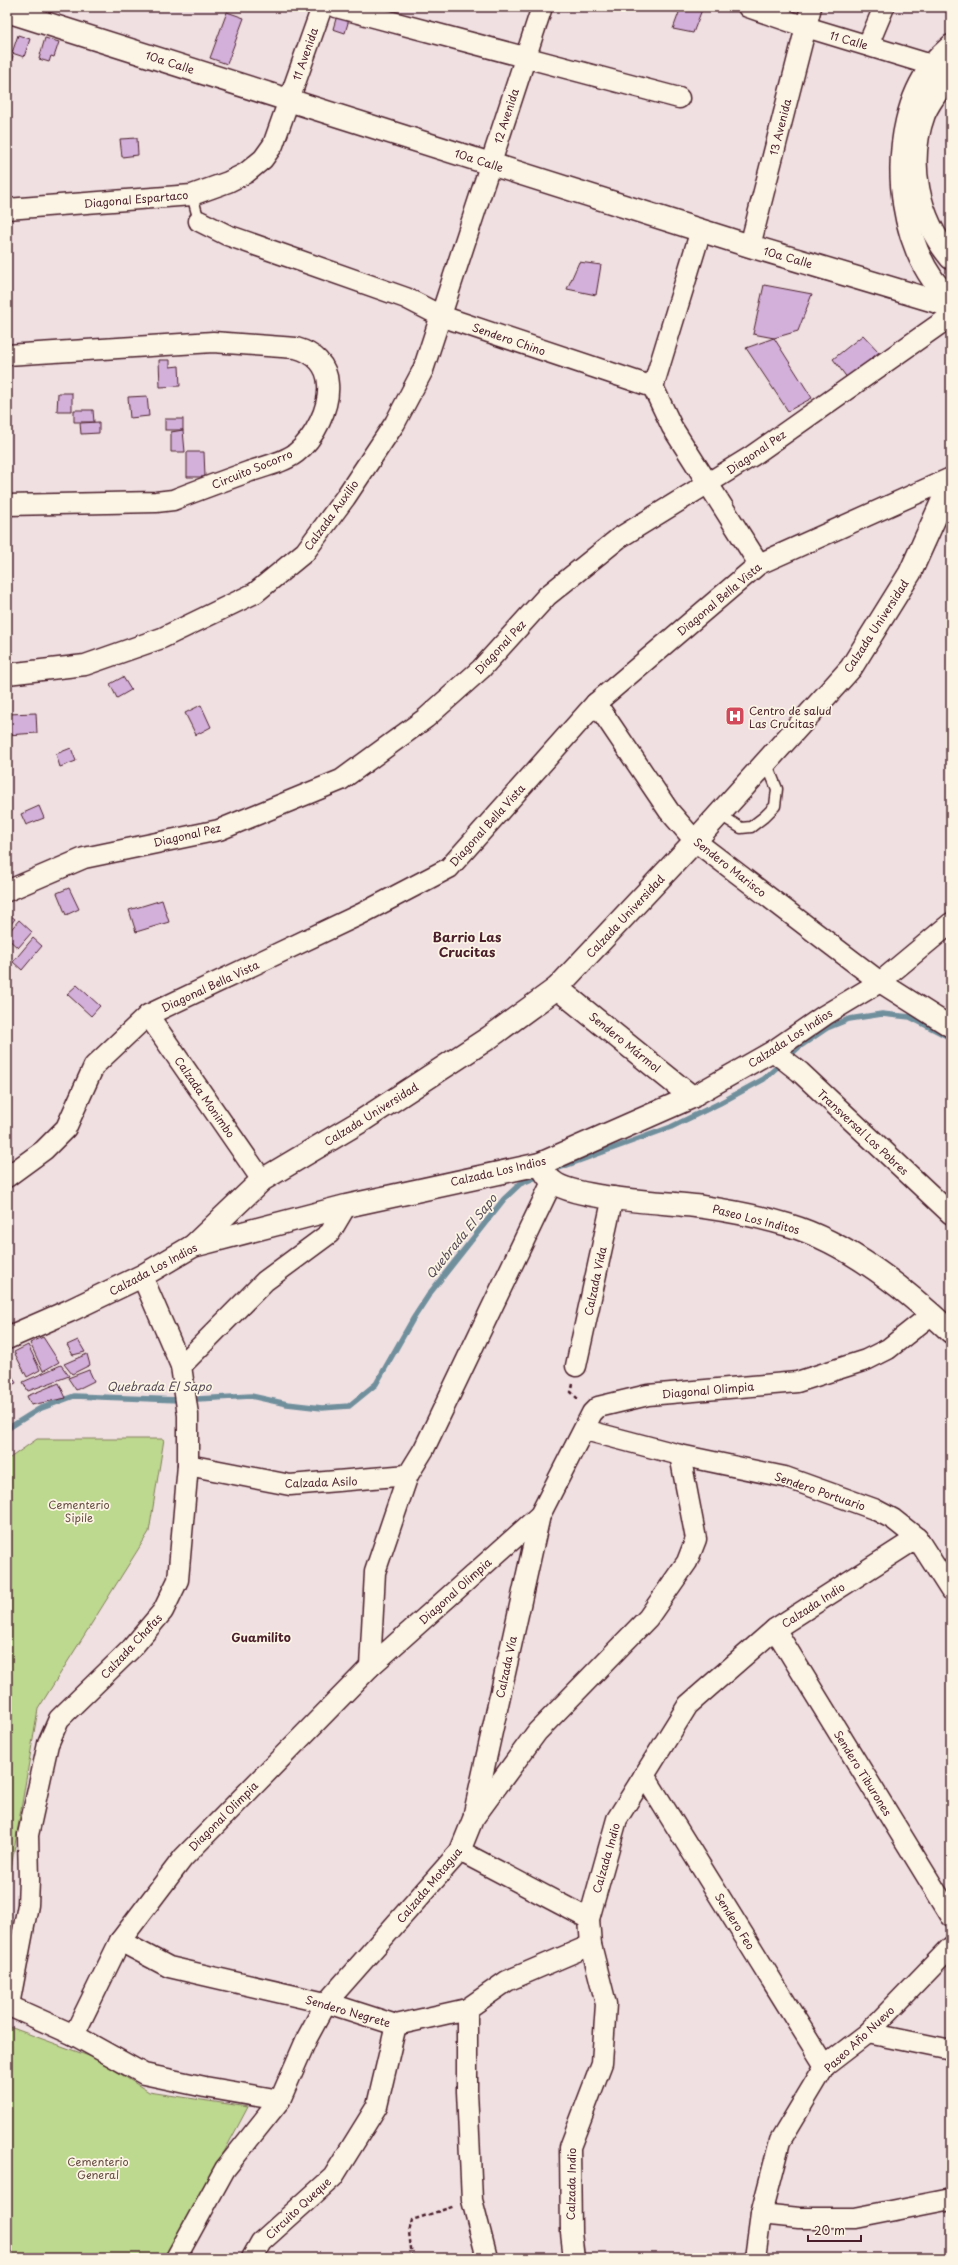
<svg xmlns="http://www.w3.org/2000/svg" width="958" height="2265" font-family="'Playpen Sans',sans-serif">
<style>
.green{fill:#bdd88f;stroke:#847c5d}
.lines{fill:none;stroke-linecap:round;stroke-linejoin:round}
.stream{stroke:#708f9c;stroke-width:5.5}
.building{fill:#d3b0da;stroke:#4a1f2b}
.service-casing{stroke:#4a1f2b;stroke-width:13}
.minor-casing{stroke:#4a1f2b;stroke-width:23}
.tertiary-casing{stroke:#4a1f2b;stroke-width:25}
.secondary-casing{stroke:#4a1f2b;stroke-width:25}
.path{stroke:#4a1f2b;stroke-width:2.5;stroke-dasharray:4 3;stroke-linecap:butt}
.service{stroke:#fcf5e5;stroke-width:10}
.minor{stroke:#fcf5e5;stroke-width:20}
.tertiary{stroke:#fcf5e5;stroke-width:22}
.secondary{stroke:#fcf5e5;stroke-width:22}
.labels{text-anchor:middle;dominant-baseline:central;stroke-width:3.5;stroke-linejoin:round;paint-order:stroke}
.street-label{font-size:11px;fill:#4a1f2b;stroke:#fcf5e5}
.poi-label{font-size:11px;fill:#4a1f2b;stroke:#fcf5e5;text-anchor:start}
.park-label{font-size:11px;fill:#674d44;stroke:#fcf5e5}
.water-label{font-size:12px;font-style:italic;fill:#5a4e5a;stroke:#fcf5e5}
.neighbourhood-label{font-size:12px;font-weight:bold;fill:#4a1f2b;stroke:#fcf5e5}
.quarter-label{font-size:13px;font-weight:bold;fill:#4a1f2b;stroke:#fcf5e5}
</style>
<rect width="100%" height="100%" fill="#f0e0e2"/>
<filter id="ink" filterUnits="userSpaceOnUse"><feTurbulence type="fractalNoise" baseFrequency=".025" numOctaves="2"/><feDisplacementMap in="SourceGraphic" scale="8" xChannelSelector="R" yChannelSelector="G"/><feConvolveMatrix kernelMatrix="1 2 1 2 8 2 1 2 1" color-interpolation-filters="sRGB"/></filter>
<g filter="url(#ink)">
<g class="green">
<polygon points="37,1439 164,1439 149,1532 38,1709 7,1892 7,1460"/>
<polygon points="7,2026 97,2059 149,2092 248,2107 188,2220 163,2258 7,2258"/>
</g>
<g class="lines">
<g class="stream">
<polyline points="551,1171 671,1127 720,1103 764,1079 799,1047 827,1028 849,1019 882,1014 910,1017 951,1038"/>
<polyline points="7,1429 39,1409 74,1396 179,1400 251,1396 287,1404 322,1408 349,1406 376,1384 413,1319 430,1293 504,1199 520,1184 541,1175"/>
</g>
</g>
<g class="building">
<polygon points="681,7 703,7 693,33 673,29"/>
<polygon points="227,12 244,18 227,64 210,58"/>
<polygon points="338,12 350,16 345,33 333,29"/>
<polygon points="18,35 30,39 24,57 12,53"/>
<polygon points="45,38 59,42 54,57 51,56 49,62 39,59"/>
<polygon points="7,55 13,56 8,72 7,72"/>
<polygon points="137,138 138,155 122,157 120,139"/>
<polygon points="579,262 601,265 596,295 567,289"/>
<polygon points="764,285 812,294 798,331 774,338 753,334"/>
<polygon points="863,335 879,352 848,379 833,359"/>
<polygon points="774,338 812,398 788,411 746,348"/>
<polygon points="159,360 170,360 170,367 179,366 180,386 160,387"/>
<polygon points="58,393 72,393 72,411 57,411"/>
<polygon points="147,396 149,416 130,418 128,397"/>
<polygon points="74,410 93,410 94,422 74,422"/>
<rect x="165" y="419" width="18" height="11"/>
<polygon points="99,422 99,433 81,434 80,423"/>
<polygon points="183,430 185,452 171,452 171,432"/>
<polygon points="187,452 204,452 205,477 187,477"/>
<polygon points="123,677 131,690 117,698 110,684"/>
<polygon points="201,705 211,727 196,735 185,713"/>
<polygon points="36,713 37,733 7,735 7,714"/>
<polygon points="71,748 76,761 60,767 56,754"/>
<polygon points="39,806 44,818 26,825 21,814"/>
<polygon points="69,888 79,909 66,915 57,893"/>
<polygon points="162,900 169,922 136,932 129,910"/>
<polygon points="7,913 15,919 7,929"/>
<polygon points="19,920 32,932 18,948 7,938 7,934"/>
<polygon points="33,938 42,946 22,970 13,962"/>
<polygon points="77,985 100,1006 91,1016 67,994"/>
<polygon points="43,1337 59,1362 43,1371 30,1343"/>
<polygon points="78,1340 85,1352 73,1355 67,1345"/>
<polygon points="28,1345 40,1370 27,1377 14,1352"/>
<polygon points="87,1354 90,1365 72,1374 64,1364"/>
<polygon points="61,1365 69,1376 28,1391 23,1382"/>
<polygon points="89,1370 94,1381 76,1390 68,1378"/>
<polygon points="11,1374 16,1383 7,1387 7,1377"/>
<polygon points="59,1383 66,1398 31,1405 27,1396"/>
</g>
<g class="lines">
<g class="service-casing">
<g id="service">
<polyline points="192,195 199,221"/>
<polyline points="719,814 741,828 751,827 764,817 775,806 777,789 766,762"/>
</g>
</g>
<g class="minor-casing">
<g id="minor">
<polyline points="336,7 679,98"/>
<polyline points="748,7 806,27 948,70"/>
<polyline points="868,45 884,7"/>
<polyline points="7,209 192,195 228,182 246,173 263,159 273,145 322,7"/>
<polyline points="199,221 227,235 406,298 441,316 653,387 672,427 759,564"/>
<polyline points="750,246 811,7"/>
<path d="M7 355 213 342 296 348C314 353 327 364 328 384 330 407 315 438 296 453 283 463 262 467 248 472 223 481 198 490 173 500L156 502 7 505"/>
<polyline points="653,387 701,230"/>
<polyline points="7,674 85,665 162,638 255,593 305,552 345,498 395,423 423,370 542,7"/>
<polyline points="596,703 669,811 695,841 880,982 951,1027"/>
<polyline points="7,891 84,858 219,830 341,780 426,718 481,669 547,596 619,538 752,456 951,316"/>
<polyline points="148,1015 262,1180"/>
<polyline points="773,1051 800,1072 951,1214"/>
<polyline points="692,1097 773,1051 825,1015 880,982 951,923"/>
<polyline points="7,1177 44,1150 66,1128 94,1066 148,1015 361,914 449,868 596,703 759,564 951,478"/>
<polyline points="181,1366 265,1281 330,1233 346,1206"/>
<polyline points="576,1366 613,1197"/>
<polyline points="585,1430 680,1455 785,1477 874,1509 893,1519 917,1538 951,1591"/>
<polyline points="188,1465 290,1485 408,1475"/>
<polyline points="775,1629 951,1916"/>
<polyline points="370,1667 375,1572 408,1475 424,1449 552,1182"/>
<polyline points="644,1775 825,2066"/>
<polyline points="474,1813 540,1515"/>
<polyline points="460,1851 589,1919"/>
<polyline points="120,1941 169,1967 334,2005 396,2025 467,2009 507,1981 591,1945"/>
<polyline points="7,2005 74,2035 144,2074 205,2087 280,2100"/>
<polyline points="9,2005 28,1905 29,1880 28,1835 48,1744 59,1719 131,1649 163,1611 178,1580 188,1465 188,1415 181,1366 142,1276"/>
<polyline points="467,2009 467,2091 472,2200 487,2258"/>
<polyline points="868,2033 951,2050"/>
<polyline points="74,2035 120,1941 183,1858 370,1667 540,1515 592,1413 598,1407 648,1395 797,1382 866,1360 888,1349 932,1314"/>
<polyline points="761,2214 799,2218 855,2218 951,2199"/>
<polyline points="176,2258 225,2169 280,2100 307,2038 326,2003 460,1851 473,1819 537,1732 648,1618 687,1562 696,1539 680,1455"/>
<polyline points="252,2258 261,2242 333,2177 377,2106 396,2025"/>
<polyline points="574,2258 571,2233 570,2147 602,2063 606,2004 591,1945 589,1919 617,1819 688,1705 775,1629 917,1538"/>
<polyline points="755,2258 761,2214 780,2141 825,2066 868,2033 951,1947"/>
</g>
</g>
<g class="tertiary-casing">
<g id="tertiary">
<polyline points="7,11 750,246 951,306"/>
<path d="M540 1164C544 1170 547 1177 552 1181 573 1200 671 1202 703 1207 731 1211 761 1217 788 1225 849 1243 906 1290 951 1332"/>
<polyline points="193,1246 262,1180 363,1120 490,1037 557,988 695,841 851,668 910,573 951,482"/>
<polyline points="7,1338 69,1311 142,1276 193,1246 346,1206 540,1164 692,1097 557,988"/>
</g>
</g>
<g class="secondary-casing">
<g id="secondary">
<path d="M951 46C945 52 937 58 932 66 885 127 893 249 951 300"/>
<path d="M951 72C943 85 930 99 924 114 906 163 918 218 951 258"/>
</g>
</g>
<g class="path">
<polyline points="573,1384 571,1392 579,1400"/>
<polyline points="412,2258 409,2232 412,2220 455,2206"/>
</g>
<use href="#service" class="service"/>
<use href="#minor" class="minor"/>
<use href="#tertiary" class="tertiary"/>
<use href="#secondary" class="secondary"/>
</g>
</g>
<defs>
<g id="hospital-square" transform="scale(1)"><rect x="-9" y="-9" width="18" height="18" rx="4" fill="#d1495b" stroke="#fcf5e5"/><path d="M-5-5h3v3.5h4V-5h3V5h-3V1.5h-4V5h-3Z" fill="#fff"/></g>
</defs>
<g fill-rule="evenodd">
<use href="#hospital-square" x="735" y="716"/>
</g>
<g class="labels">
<g class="street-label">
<text transform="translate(849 40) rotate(16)">11 Calle</text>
<text transform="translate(305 54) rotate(-71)">11 Avenida</text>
<text transform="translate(170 62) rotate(18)">10a Calle</text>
<text transform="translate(506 116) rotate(-72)">12 Avenida</text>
<text transform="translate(780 127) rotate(-76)">13 Avenida</text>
<text transform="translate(479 160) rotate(18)">10a Calle</text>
<text transform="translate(136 199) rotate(-5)">Diagonal Espartaco</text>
<text transform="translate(788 257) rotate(16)">10a Calle</text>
<text transform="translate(509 339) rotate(19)">Sendero Chino</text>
<text transform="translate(756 452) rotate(-34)">Diagonal Pez</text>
<text transform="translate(252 469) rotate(-22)">Circuito Socorro</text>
<text transform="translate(331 515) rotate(-54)">Calzada Auxilio</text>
<text transform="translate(719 599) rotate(-40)">Diagonal Bella Vista</text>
<text transform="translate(876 626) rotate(-57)">Calzada Universidad</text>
<text transform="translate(500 647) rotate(-47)">Diagonal Pez</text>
<text transform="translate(487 825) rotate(-48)">Diagonal Bella Vista</text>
<text transform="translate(187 835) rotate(-13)">Diagonal Pez</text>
<text transform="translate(730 867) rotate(38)">Sendero Marisco</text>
<text transform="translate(625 916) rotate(-47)">Calzada Universidad</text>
<text transform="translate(210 986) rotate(-25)">Diagonal Bella Vista</text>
<text transform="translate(790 1038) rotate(-33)">Calzada Los Indios</text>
<text transform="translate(625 1042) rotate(39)">Sendero Mármol</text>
<text transform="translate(205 1097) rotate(55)">Calzada Monimbo</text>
<text transform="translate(371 1114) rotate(-32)">Calzada Universidad</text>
<text transform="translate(863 1132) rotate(43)">Transversal Los Pobres</text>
<text transform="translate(498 1171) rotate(-13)">Calzada Los Indios</text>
<text transform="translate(756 1219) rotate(14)">Paseo Los Inditos</text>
<text transform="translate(153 1269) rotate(-28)">Calzada Los Indios</text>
<text transform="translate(595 1281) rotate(-78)">Calzada Vida</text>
<text transform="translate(708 1390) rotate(-5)">Diagonal Olimpia</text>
<text transform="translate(321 1482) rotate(-2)">Calzada Asilo</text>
<text transform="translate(820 1491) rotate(19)">Sendero Portuario</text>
<text transform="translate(455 1591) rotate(-42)">Diagonal Olimpia</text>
<text transform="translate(813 1605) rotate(-33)">Calzada Indio</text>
<text transform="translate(131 1646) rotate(-47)">Calzada Chafas</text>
<text transform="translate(506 1667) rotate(-78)">Calzada Vía</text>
<text transform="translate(863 1773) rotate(58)">Sendero Tiburones</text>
<text transform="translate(223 1816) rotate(-45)">Diagonal Olimpia</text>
<text transform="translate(606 1858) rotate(-74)">Calzada Indio</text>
<text transform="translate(429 1885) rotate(-50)">Calzada Motagua</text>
<text transform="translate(735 1921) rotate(58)">Sendero Feo</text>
<text transform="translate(348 2011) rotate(16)">Sendero Negrete</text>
<text transform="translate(859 2039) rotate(-43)">Paseo Año Nuevo</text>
<text transform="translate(571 2184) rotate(-89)">Calzada Indio</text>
<text transform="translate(298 2208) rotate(-43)">Circuito Queque</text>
</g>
<g class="poi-label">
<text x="749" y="710">Centro de salud<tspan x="749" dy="13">Las Crucitas</tspan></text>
</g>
<g class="park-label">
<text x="79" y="1504">Cementerio<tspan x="79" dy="13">Sipile</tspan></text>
<text x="98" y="2161">Cementerio<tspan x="98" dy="13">General</tspan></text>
</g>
<g class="water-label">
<text transform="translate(461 1236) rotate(-51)">Quebrada El Sapo</text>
<text x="159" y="1386">Quebrada El Sapo</text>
</g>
<g class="neighbourhood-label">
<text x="261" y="1637">Guamilito</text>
</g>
<g class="quarter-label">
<text x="467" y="936">Barrio Las<tspan x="467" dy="15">Crucitas</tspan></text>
</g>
</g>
<rect width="958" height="2265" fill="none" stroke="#fcf5e5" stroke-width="24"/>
<rect x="12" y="12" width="934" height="2241" fill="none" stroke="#4a1f2b" stroke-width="1.5" filter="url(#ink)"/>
<path d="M808 2235v6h53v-6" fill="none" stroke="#4a1f2b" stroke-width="2"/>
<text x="814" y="2235" font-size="12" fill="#4a1f2b" stroke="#fcf5e5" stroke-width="3" paint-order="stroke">20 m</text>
</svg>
